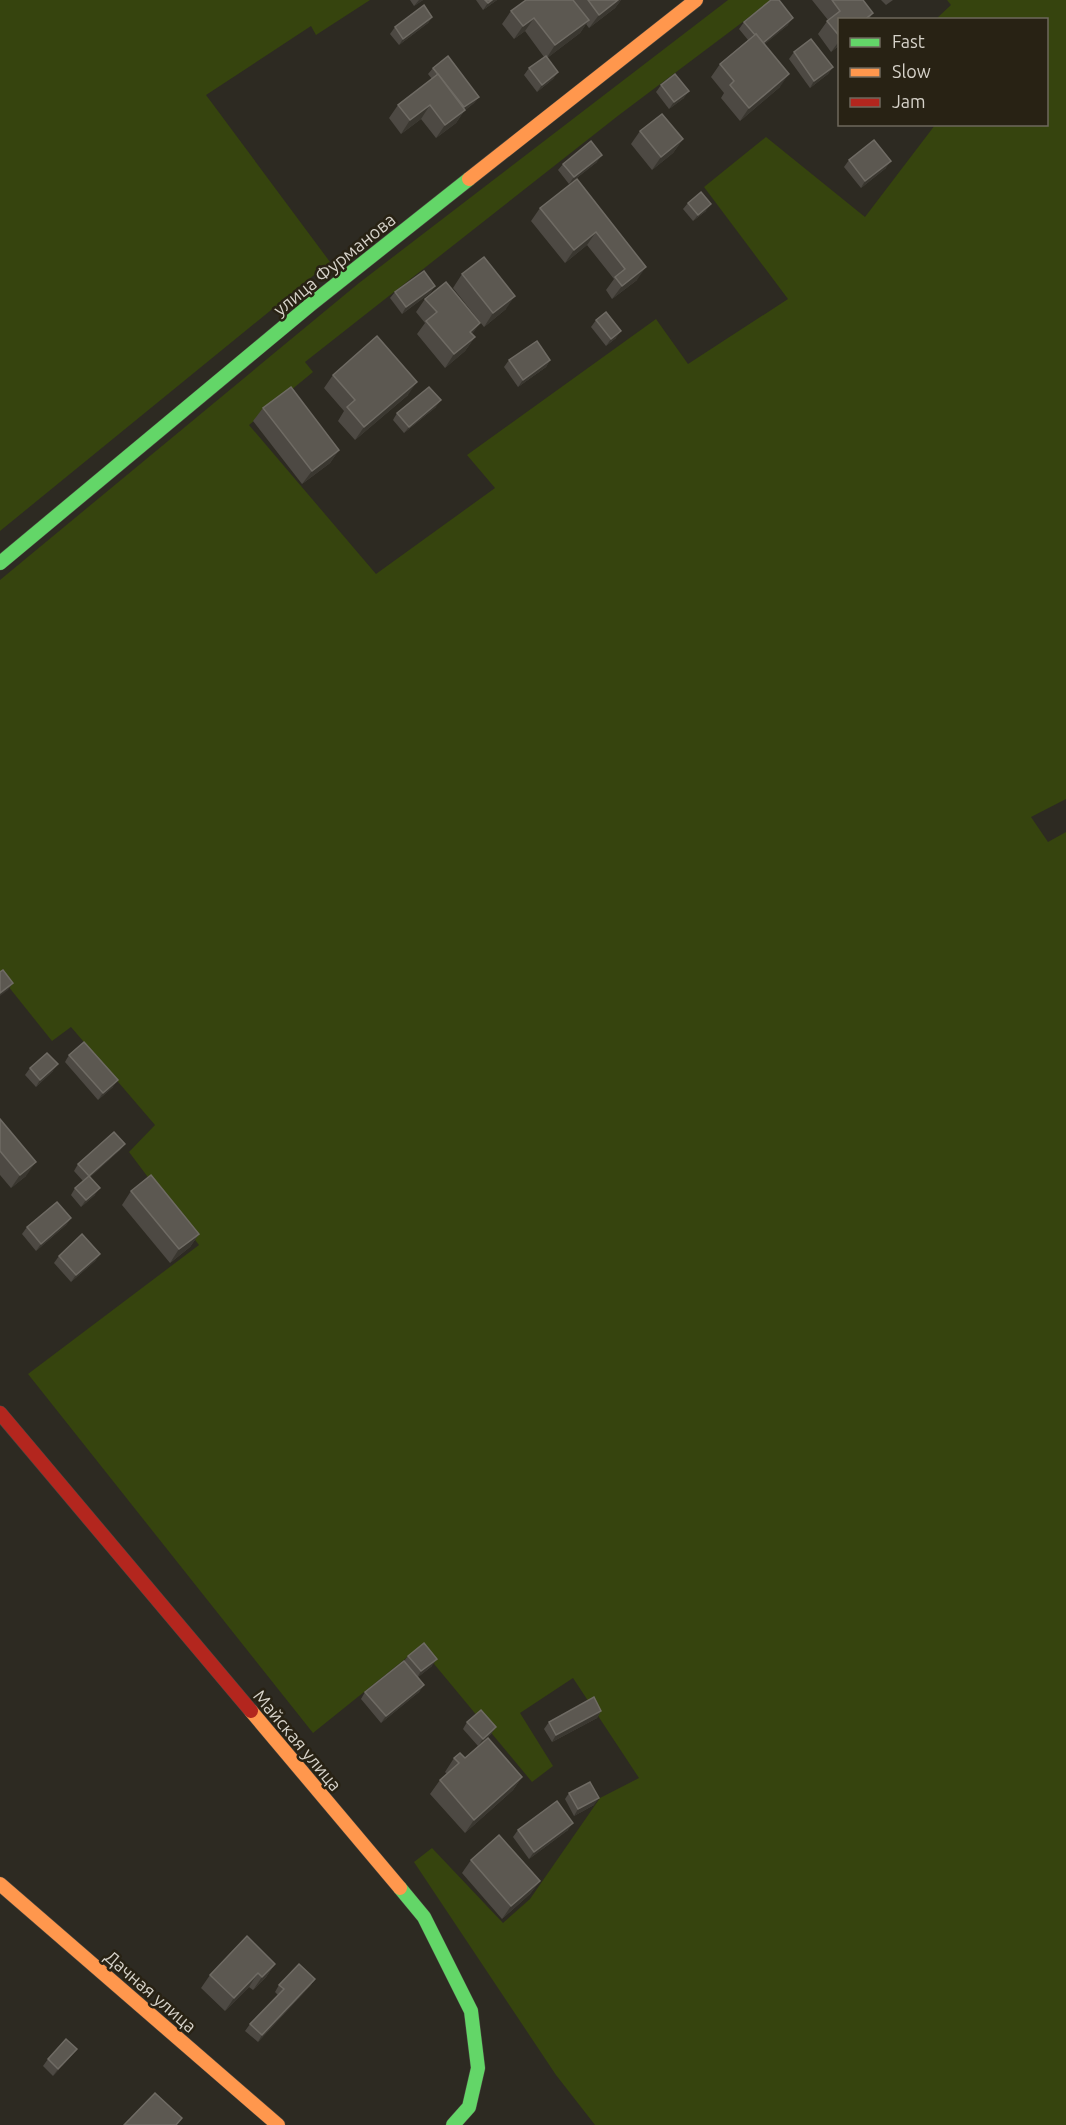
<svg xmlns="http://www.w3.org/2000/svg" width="1066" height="2125" font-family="Ubuntu,sans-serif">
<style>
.green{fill:#36440e}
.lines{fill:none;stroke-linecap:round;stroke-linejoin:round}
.fast-casing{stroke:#4b4841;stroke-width:15}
.slow-casing{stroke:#4b4841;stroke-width:15}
.jam-casing{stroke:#4b4841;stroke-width:15}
.fast{stroke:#63d668;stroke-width:14}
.slow{stroke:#ff974d;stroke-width:14}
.jam{stroke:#b3261e;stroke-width:14}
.wall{fill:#4d4943}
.shaded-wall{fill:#3a3730}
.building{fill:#5c5851;stroke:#6f6b64;stroke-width:1.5}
.labels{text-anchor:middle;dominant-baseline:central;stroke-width:5;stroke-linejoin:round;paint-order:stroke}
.street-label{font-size:18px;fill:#d6d2c9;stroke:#282214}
</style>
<rect width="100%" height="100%" fill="#2d2a22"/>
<g class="green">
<polygon points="0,0 370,0 316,35 311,26 206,95 330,262 0,531"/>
<polygon points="728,0 772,0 619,115 305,362 313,372 249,425 376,574 495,488 467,455 656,319 688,364 788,299 704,187 766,137 865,217 935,125 1046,124 1046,20 936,19 951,5 947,0 1066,0 1066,799 1031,817 1048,842 1066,832 1066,2125 595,2125 556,2075 414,1862 432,1848 503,1923 530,1899 600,1798 639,1778 573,1678 520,1713 553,1766 532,1782 420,1647 313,1733 28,1374 199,1245 129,1152 155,1125 71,1027 52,1041 0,976 0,580 359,283"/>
</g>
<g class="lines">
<g class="fast-casing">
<g id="fast">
<polyline points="0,563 310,305 469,179"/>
<polyline points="400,1888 424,1917 471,2011 478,2068 469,2107 453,2125"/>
</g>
</g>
<g class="slow-casing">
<g id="slow">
<polyline points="469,179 696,0"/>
<polyline points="251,1711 400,1888"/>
<polyline points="0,1884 278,2125"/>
</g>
</g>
<g class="jam-casing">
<polyline id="jam" points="0,1413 251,1711"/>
</g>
<use href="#fast" class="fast"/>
<use href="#slow" class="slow"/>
<use href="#jam" class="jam"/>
</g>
<g class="wall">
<polygon points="410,0 423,0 414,6"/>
<polygon points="476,0 497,0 483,10"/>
<polygon points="526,0 621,0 615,8 589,28 586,24 580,33 547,58 558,72 553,79 537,92 524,75 529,68 544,57 525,31 514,39 502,24 511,11"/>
<polygon points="812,0 863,0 873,13 868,20 840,20 840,45 831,52 818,34 828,20"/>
<polygon points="881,0 893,0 886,5"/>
<polygon points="432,17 428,23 399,45 390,34 395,27"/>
<polygon points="744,22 788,25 764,44 780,87 740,121 721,98 724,93 711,77 720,64 748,40 739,29"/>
<polygon points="794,52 833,67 828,74 810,88 789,59"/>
<polygon points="433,68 479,97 474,103 464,111 456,123 436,138 421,119 401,134 389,118 398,105 432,79 428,74"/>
<polygon points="661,85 684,98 669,109 656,92"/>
<polygon points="640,131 683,139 673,153 652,170 631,144"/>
<polygon points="849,160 886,168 861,188 844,167"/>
<polygon points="597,162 569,184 558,170 563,164"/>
<polygon points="577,179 637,280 612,299 606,290 614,279 587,245 565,263 531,221 540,208"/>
<polygon points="688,203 706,211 693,221 683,209"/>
<polygon points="462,274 506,309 484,327 453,288"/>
<polygon points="435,286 430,293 402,314 390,298 395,292"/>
<polygon points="425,299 472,334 475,337 465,351 445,368 417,334 425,323 416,312"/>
<polygon points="596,320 616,338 606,346 591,327"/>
<polygon points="509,360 550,360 546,367 518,387 504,367"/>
<polygon points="333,375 408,395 355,440 338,421 344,411 324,388"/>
<polygon points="436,407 404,433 393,420 397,413"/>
<polygon points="263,408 339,450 330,463 302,484 253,421"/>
<polygon points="69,1055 113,1087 98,1100 65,1062"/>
<polygon points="30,1068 53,1071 36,1087 25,1075"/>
<polygon points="0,1119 26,1176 11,1188 0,1175"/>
<polygon points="125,1144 120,1150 90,1177 95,1195 81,1207 71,1195 75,1188 83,1181 74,1171 78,1164"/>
<polygon points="131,1191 199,1234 190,1247 170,1263 122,1205"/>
<polygon points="71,1218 66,1225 36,1251 22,1234 27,1227"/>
<polygon points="100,1254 95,1261 71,1282 54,1263 59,1256"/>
<polygon points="408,1656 432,1666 418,1677 424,1685 419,1692 381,1723 361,1699 365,1692 404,1661"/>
<polygon points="601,1711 597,1718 552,1742 544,1729 549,1722"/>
<polygon points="467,1722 496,1727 491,1734 478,1746 463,1729"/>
<polygon points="454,1758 465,1758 522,1777 513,1790 465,1833 430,1794 440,1780 447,1774 445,1772"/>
<polygon points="569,1793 594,1805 574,1816 565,1799"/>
<polygon points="518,1830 568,1830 529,1859 513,1837"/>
<polygon points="471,1860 540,1881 530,1894 502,1919 462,1873"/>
<polygon points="275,1964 266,1977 253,1990 249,1987 225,2011 201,1988 210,1975"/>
<polygon points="315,1979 310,1986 258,2042 245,2031 250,2024 278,1995 275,1992 279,1985"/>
<polygon points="72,2055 53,2076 43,2066 48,2059"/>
</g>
<g class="shaded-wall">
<polygon points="419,0 423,0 414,6"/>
<polygon points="492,0 497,0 483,10 488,3"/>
<polygon points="618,0 621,0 615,8 589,28 599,15"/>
<polygon points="432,17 428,23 399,45 403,39"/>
<polygon points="534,18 525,31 514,39 523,26"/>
<polygon points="793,18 788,25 757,51 762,44"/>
<polygon points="589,20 580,33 546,59 555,45"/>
<polygon points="840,40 840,45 831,52"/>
<polygon points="833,67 828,74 810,88 814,81"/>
<polygon points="558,72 553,79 537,92 542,85"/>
<polygon points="789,74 780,87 740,121 749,108"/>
<polygon points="689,91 684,98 669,109 674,102"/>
<polygon points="479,97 474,103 464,111 456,123 436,138 445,125 460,113 464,107"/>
<polygon points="430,105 421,119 401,134 410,120"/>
<polygon points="683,139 673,153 652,170 661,157"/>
<polygon points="602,155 597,162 569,184 574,177"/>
<polygon points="891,161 886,168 861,188 865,181"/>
<polygon points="711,204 706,211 693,221 698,215"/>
<polygon points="596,232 587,245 565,263 574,250"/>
<polygon points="646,267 637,280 612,299 622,286"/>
<polygon points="435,286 430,293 402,314 406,307"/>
<polygon points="515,296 506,309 484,327 493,313"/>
<polygon points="480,323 471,336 470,332"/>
<polygon points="621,331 616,338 606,346 611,339"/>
<polygon points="475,337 465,351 445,368 454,354"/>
<polygon points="550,360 546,367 518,387 523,380"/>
<polygon points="417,382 408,395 355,440 364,427"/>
<polygon points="441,400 436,407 404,433 409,427"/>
<polygon points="339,450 330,463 302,484 312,471"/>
<polygon points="13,983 8,990 0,996 0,993"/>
<polygon points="58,1064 53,1071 36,1087 40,1080"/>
<polygon points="118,1080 113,1087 98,1100 103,1093"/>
<polygon points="125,1144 120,1150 84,1183 89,1176"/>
<polygon points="36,1162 26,1176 11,1188 20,1175"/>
<polygon points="100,1188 95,1195 81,1207 86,1200"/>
<polygon points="71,1218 66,1225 36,1251 41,1244"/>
<polygon points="199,1234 190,1247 170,1263 179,1249"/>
<polygon points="100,1254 95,1261 71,1282 76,1275"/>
<polygon points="437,1659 432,1666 417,1678 421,1671"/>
<polygon points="424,1685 419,1692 381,1723 386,1716"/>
<polygon points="601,1711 597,1718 552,1742 556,1735"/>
<polygon points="496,1727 491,1734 478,1746 483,1739"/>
<polygon points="522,1777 513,1790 465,1833 474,1820"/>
<polygon points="599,1798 594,1805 574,1816 578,1809"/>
<polygon points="573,1823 568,1830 529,1859 534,1852"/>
<polygon points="540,1881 530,1894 502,1919 511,1906"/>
<polygon points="275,1964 266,1977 253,1990 262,1977"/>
<polygon points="258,1973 249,1987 225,2011 234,1998"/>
<polygon points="315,1979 310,1986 258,2042 262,2035"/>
<polygon points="77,2049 72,2055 53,2076 58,2069"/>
</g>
<g class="building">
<polygon points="485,0 492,0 488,3"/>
<polygon points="526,0 573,0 589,20 555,45 534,18 523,26 511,11"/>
<polygon points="588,0 618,0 599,15"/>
<polygon points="771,0 779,0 793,18 763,43 756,34 755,35 744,22"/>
<polygon points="832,0 863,0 873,13 864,20 840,20 840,37 827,21 840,11"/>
<polygon points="424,5 432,17 403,39 395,27"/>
<polygon points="756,34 789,74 749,108 730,85 734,81 720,64"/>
<polygon points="811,39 833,67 814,81 794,52"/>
<polygon points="448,56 479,97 464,107 433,68"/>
<polygon points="546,56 558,72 542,85 529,68"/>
<polygon points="438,74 465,110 445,125 430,105 410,120 398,105"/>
<polygon points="675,74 689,91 674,102 661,85"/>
<polygon points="662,114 683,139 661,157 640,131"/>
<polygon points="874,140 891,161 865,181 849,160"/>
<polygon points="591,141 602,155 574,177 563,164"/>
<polygon points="577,179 646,267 622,286 615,277 625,269 596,232 574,250 540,208"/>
<polygon points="701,192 711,204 698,215 688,203"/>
<polygon points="484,257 515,296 493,313 462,274"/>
<polygon points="424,271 435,286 406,307 395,292"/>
<polygon points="446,282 480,323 470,332 475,337 454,354 426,321 437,312 425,299"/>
<polygon points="606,312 621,331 611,339 596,320"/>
<polygon points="377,336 417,382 364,427 347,407 355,400 333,375"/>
<polygon points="537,341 550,360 523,380 509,360"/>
<polygon points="291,387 339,450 312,471 263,408"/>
<polygon points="429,387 441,400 409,427 397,413"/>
<polygon points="3,970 13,983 0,993 0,972"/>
<polygon points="84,1042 118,1080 103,1093 69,1055"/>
<polygon points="47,1053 58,1064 40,1080 30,1068"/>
<polygon points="0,1119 36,1162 20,1175 0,1151"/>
<polygon points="114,1132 125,1144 89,1176 78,1164"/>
<polygon points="151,1175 199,1234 179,1249 131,1191"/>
<polygon points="89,1176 100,1188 86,1200 75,1188"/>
<polygon points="57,1202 71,1218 41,1244 27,1227"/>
<polygon points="82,1234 100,1254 76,1275 59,1256"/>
<polygon points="424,1643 437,1659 421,1671 408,1656"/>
<polygon points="404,1661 424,1685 386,1716 365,1692"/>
<polygon points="594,1697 601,1711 556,1735 549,1722"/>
<polygon points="481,1710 496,1727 483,1739 467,1722"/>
<polygon points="488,1738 522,1777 474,1820 440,1780 459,1763 454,1758 460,1753 465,1758"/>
<polygon points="590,1782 599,1798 578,1809 569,1793"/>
<polygon points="557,1801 573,1823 534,1852 518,1830"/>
<polygon points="499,1835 540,1881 511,1906 471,1860"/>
<polygon points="247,1936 275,1964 262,1977 258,1973 234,1998 210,1975"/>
<polygon points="299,1964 315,1979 262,2035 250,2024 284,1989 279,1985"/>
<polygon points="66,2039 77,2049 58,2069 48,2059"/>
<polygon points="155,2093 182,2118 176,2125 124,2125"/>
</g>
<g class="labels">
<g class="street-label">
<text transform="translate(334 264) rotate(-39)">улица Фурманова</text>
<text transform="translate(298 1740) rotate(50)">Майская улица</text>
<text transform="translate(151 1991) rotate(41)">Дачная улица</text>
</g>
</g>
<rect x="838" y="18" width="210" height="108" fill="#282214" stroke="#6e685c" stroke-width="1.5"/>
<rect x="850" y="38" width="30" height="9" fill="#63d668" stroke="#6e685c" stroke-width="1.5"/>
<text x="892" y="48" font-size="18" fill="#d6d2c9">Fast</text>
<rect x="850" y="68" width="30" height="9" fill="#ff974d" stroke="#6e685c" stroke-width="1.5"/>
<text x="892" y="78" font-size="18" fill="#d6d2c9">Slow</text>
<rect x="850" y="98" width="30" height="9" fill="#b3261e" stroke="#6e685c" stroke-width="1.5"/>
<text x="892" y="108" font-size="18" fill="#d6d2c9">Jam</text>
</svg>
